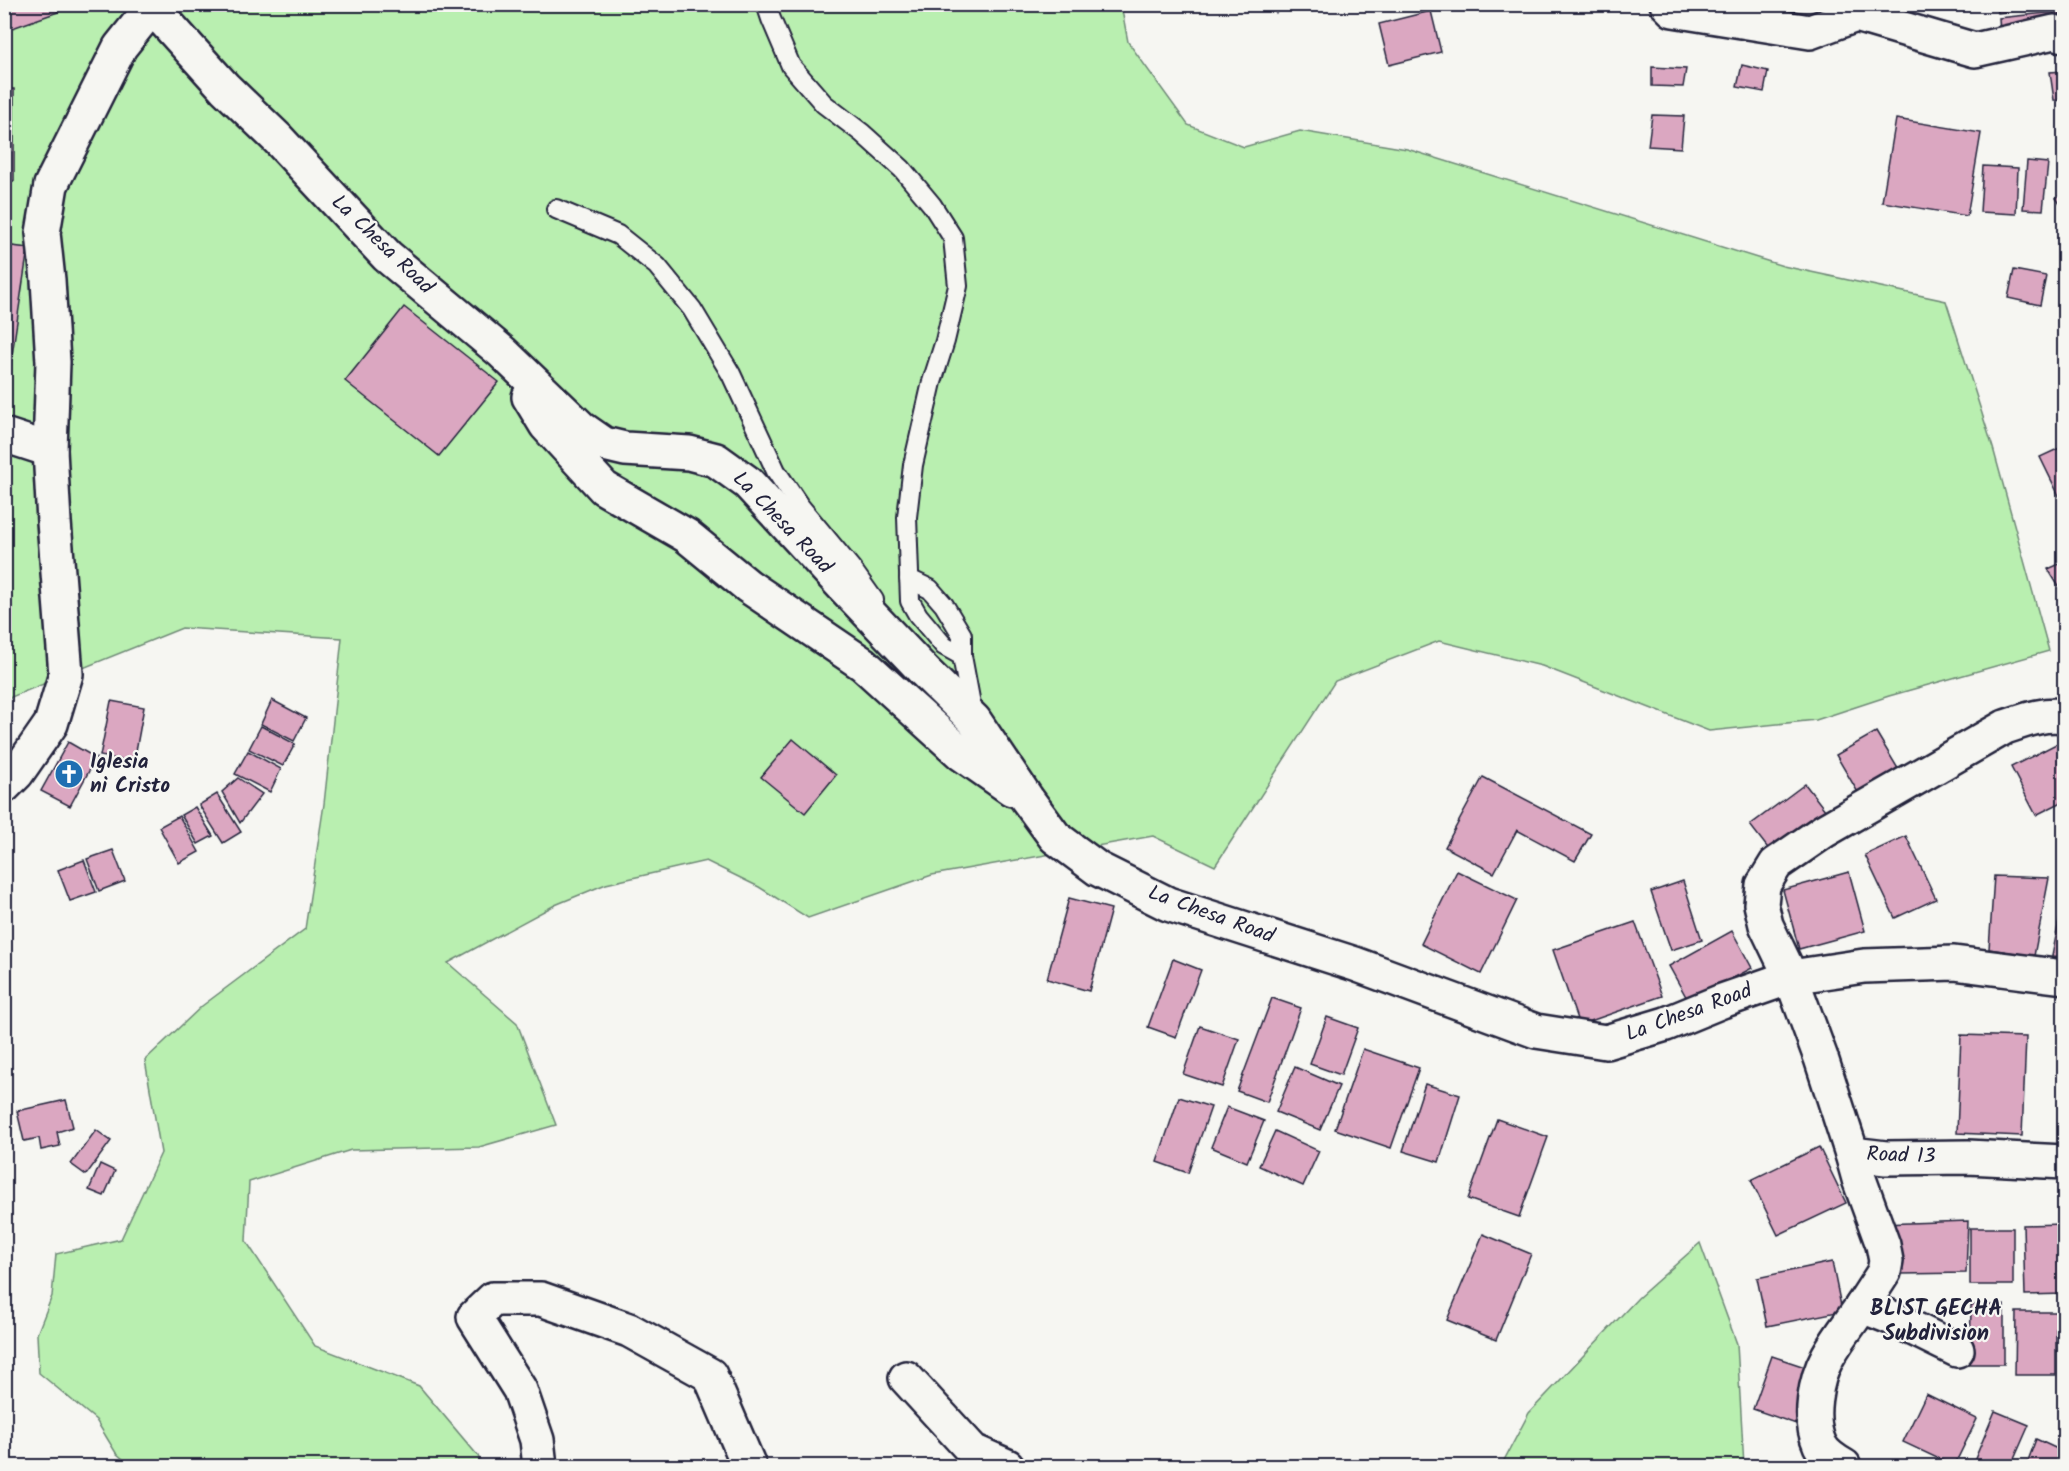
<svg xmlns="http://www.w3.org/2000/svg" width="2069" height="1471" font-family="Kalam,sans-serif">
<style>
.green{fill:#b9efb0;stroke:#6e8876;stroke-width:1.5}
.building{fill:#dba7c1;stroke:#22223b;stroke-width:1.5}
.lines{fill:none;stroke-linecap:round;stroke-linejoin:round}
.service-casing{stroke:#22223b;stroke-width:22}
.minor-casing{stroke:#22223b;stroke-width:38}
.service{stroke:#f6f6f2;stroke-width:18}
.minor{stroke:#f6f6f2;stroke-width:33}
.labels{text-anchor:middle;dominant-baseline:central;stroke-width:4.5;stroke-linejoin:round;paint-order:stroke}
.street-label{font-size:21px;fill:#22223b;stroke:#f6f6f2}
.poi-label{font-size:21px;font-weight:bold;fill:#22223b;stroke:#f6f6f2;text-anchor:start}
.neighbourhood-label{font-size:22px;font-weight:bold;fill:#22223b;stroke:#f6f6f2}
</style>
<rect width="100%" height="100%" fill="#f6f6f2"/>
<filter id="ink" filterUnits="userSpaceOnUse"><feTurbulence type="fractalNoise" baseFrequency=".0167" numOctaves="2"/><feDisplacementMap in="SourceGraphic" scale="12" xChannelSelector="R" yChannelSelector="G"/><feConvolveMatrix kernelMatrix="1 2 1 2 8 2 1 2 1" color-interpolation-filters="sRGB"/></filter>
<g filter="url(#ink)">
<g class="green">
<polygon points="5,4 1121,5 1128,42 1188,125 1244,147 1300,131 1407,149 1783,266 1946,301 1993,448 2049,651 1889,696 1816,720 1709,731 1542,666 1439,641 1335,681 1215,866 1153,836 932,875 808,918 759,887 706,861 606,884 555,905 448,963 517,1023 556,1125 479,1147 351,1150 249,1182 246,1241 315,1346 419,1386 478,1456 482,1466 131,1466 116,1453 96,1420 39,1373 37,1334 52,1296 56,1254 121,1239 161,1153 145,1060 202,1006 305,929 324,804 342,638 182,628 11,697 5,706"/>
<polygon points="1700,1243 1737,1344 1744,1466 1501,1466 1529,1413 1638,1298"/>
</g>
<g class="building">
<polygon points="4,4 55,4 58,12 4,31"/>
<polygon points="1267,4 1285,4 1276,13"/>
<polygon points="1481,4 1519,4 1519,9 1481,11"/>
<polygon points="1547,4 1572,4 1571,10 1547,8"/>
<polygon points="1996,4 2035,4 2035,8 1998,13"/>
<polygon points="1431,11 1441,52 1389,65 1379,24"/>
<polygon points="2064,11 2064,24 2000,32 1999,18"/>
<polygon points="1742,65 1768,71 1764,92 1737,87"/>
<polygon points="1652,67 1686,69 1683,87 1652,86"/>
<polygon points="2064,71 2064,101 2054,100 2050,72"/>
<rect x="4" y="89" width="10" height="92"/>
<polygon points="1652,115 1684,116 1681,148 1648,146"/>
<polygon points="1896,119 1981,133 1967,216 1882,202"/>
<polygon points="2027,161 2048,163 2043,210 2023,209"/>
<polygon points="1983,166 2018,168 2016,214 1980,212"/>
<polygon points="2064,192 2064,210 2056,198"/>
<polygon points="4,245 28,248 9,375 4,374"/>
<polygon points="2014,270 2046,276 2040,305 2008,298"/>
<polygon points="404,307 499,382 439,456 345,381"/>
<polygon points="2064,446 2064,506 2040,457"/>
<polygon points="2064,562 2064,595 2048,569"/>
<polygon points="272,700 306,718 294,741 261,724"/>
<polygon points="111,701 144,707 134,762 100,756"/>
<polygon points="261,726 295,744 283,766 249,749"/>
<polygon points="1876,732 1903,777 1863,801 1836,755"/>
<polygon points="793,739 836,775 805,813 761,777"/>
<polygon points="2064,740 2064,801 2036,815 2011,767"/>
<polygon points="68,742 96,758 70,806 41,791"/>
<polygon points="248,751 281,769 270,792 235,774"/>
<polygon points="1483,777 1591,834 1575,861 1517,830 1494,873 1445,847"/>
<polygon points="238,778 262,794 240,823 222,792"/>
<polygon points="1805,784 1832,819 1777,860 1750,825"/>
<polygon points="217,794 241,832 223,843 199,805"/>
<polygon points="195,807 213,836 198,844 181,815"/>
<polygon points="179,816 199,852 179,863 159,827"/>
<polygon points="1906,836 1936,899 1895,918 1865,855"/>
<polygon points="113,850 125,881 99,891 87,859"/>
<polygon points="84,860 96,892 70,901 58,870"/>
<polygon points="1457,871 1517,900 1481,974 1421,944"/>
<polygon points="1849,872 1865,931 1799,949 1783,890"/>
<polygon points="1994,876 2049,878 2034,956 1989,949"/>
<polygon points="1683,881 1702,940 1671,950 1651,892"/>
<polygon points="2064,896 2064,957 2052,956"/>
<polygon points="1069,898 1111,909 1089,991 1047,979"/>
<polygon points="1635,922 1662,996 1579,1025 1553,950"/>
<polygon points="1732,931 1752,968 1689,1002 1669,966"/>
<polygon points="1173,959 1201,970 1176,1037 1148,1027"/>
<polygon points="1272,998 1301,1008 1267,1102 1237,1091"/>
<polygon points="1327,1017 1358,1028 1341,1075 1310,1064"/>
<polygon points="1200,1026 1239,1039 1222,1087 1183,1074"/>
<polygon points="1961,1035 2026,1037 2022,1136 1957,1133"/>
<polygon points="1363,1049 1419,1068 1391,1148 1335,1129"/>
<polygon points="1295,1067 1339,1086 1320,1130 1276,1112"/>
<polygon points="1425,1084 1460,1095 1439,1162 1403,1151"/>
<polygon points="1179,1097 1211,1107 1188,1173 1157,1162"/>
<polygon points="66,1100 73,1127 57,1132 60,1146 41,1150 39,1138 24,1141 17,1111"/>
<polygon points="1227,1107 1264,1121 1247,1162 1211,1147"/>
<polygon points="1497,1119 1548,1137 1519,1217 1468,1199"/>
<polygon points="96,1130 111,1141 86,1175 71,1164"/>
<polygon points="1275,1131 1319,1151 1303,1186 1259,1166"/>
<polygon points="1819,1147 1846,1203 1778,1235 1751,1180"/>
<polygon points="100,1164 115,1171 104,1196 89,1190"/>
<polygon points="1968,1221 1966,1273 1901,1274 1880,1224"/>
<polygon points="2064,1224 2064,1294 2025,1295 2023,1225"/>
<rect x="1970" y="1228" width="43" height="57"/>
<polygon points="1483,1234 1531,1254 1496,1340 1447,1320"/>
<polygon points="1832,1262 1842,1311 1767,1326 1757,1278"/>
<polygon points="1971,1305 2004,1305 2004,1364 1970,1364"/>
<polygon points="2016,1312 2056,1312 2056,1375 2015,1375"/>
<polygon points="1772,1356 1820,1372 1802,1426 1753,1409"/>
<polygon points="1926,1394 1977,1419 1954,1466 1903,1442"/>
<polygon points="1995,1411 2029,1425 2011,1466 1972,1466"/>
<polygon points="2036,1439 2064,1452 2064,1466 2026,1466"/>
</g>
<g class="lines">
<g class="service-casing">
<g id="service">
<polyline points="766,4 771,19 791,66 824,104 862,133 902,169 932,205 953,238 958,286 945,341 932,382 913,465 907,517 910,601 918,615 944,646 962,656"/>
<polyline points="556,209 618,235 657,266 692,309 731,374 776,471 799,505 852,569 874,600"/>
<polyline points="909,579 930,589 944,605 962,635 962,656 973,715"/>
</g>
</g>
<g class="minor-casing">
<g id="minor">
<polyline points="1667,4 1673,10 1810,32 1856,15 1975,50 2054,32 2064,35"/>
<polyline points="529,397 546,425 604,488 687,536 748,586 863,664 962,754 1012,789"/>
<polyline points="4,435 50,450"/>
<path d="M2064 716C2043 713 2026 720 2005 727L1824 831 1776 864 1763 885 1761 904 1766 925 1791 977 1821 1058 1852 1154 1886 1158 1968 1157 2064 1162"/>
<polyline points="4,786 17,773 51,724 66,674 54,522 50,450 53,362 48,280 43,233 51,185 120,47 152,7 225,88 278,139 387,256 502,352 581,428 604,444 625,449 689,453 716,460 748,483 842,585 925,672 974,720 1027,799 1055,837 1098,869 1168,904 1355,964 1536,1031 1606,1042 1666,1024 1722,1001 1791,977 1864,966 1954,963 2064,977"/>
<polyline points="1852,1154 1859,1179 1883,1245 1886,1261 1884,1272 1862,1306 1890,1317 1957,1350"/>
<polyline points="906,1378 973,1451 1007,1466"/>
<polyline points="540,1466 537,1440 520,1390 474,1317 493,1299 541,1299 629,1330 710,1375 749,1466"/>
<path d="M1844 1466C1835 1461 1825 1455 1820 1445 1808 1419 1815 1380 1828 1356 1838 1338 1851 1322 1862 1306"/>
</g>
</g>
<use href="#service" class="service"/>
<use href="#minor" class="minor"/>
</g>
</g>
<defs>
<g id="church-disc" transform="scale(1.5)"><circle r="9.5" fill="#1f6fb2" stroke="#f6f6f2"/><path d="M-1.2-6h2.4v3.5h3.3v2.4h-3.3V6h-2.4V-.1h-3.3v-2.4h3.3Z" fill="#fff"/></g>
</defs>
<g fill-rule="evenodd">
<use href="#church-disc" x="69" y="774"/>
</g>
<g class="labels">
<g class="street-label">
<text transform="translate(382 245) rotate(44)">La Chesa Road</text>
<text transform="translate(782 523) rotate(46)">La Chesa Road</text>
<text transform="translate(1211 915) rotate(20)">La Chesa Road</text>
<text transform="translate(1689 1013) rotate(-20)">La Chesa Road</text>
<text transform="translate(1901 1156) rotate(2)">Road 13</text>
</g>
<g class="poi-label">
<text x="90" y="762">Iglesia<tspan x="90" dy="24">ni Cristo</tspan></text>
</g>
<g class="neighbourhood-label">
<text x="1936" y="1309">BLIST GECHA<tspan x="1936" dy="25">Subdivision</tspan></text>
</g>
</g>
<rect width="2069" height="1471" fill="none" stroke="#f6f6f2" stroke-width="24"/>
<rect x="12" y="12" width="2045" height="1447" fill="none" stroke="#22223b" stroke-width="2" filter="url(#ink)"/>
</svg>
